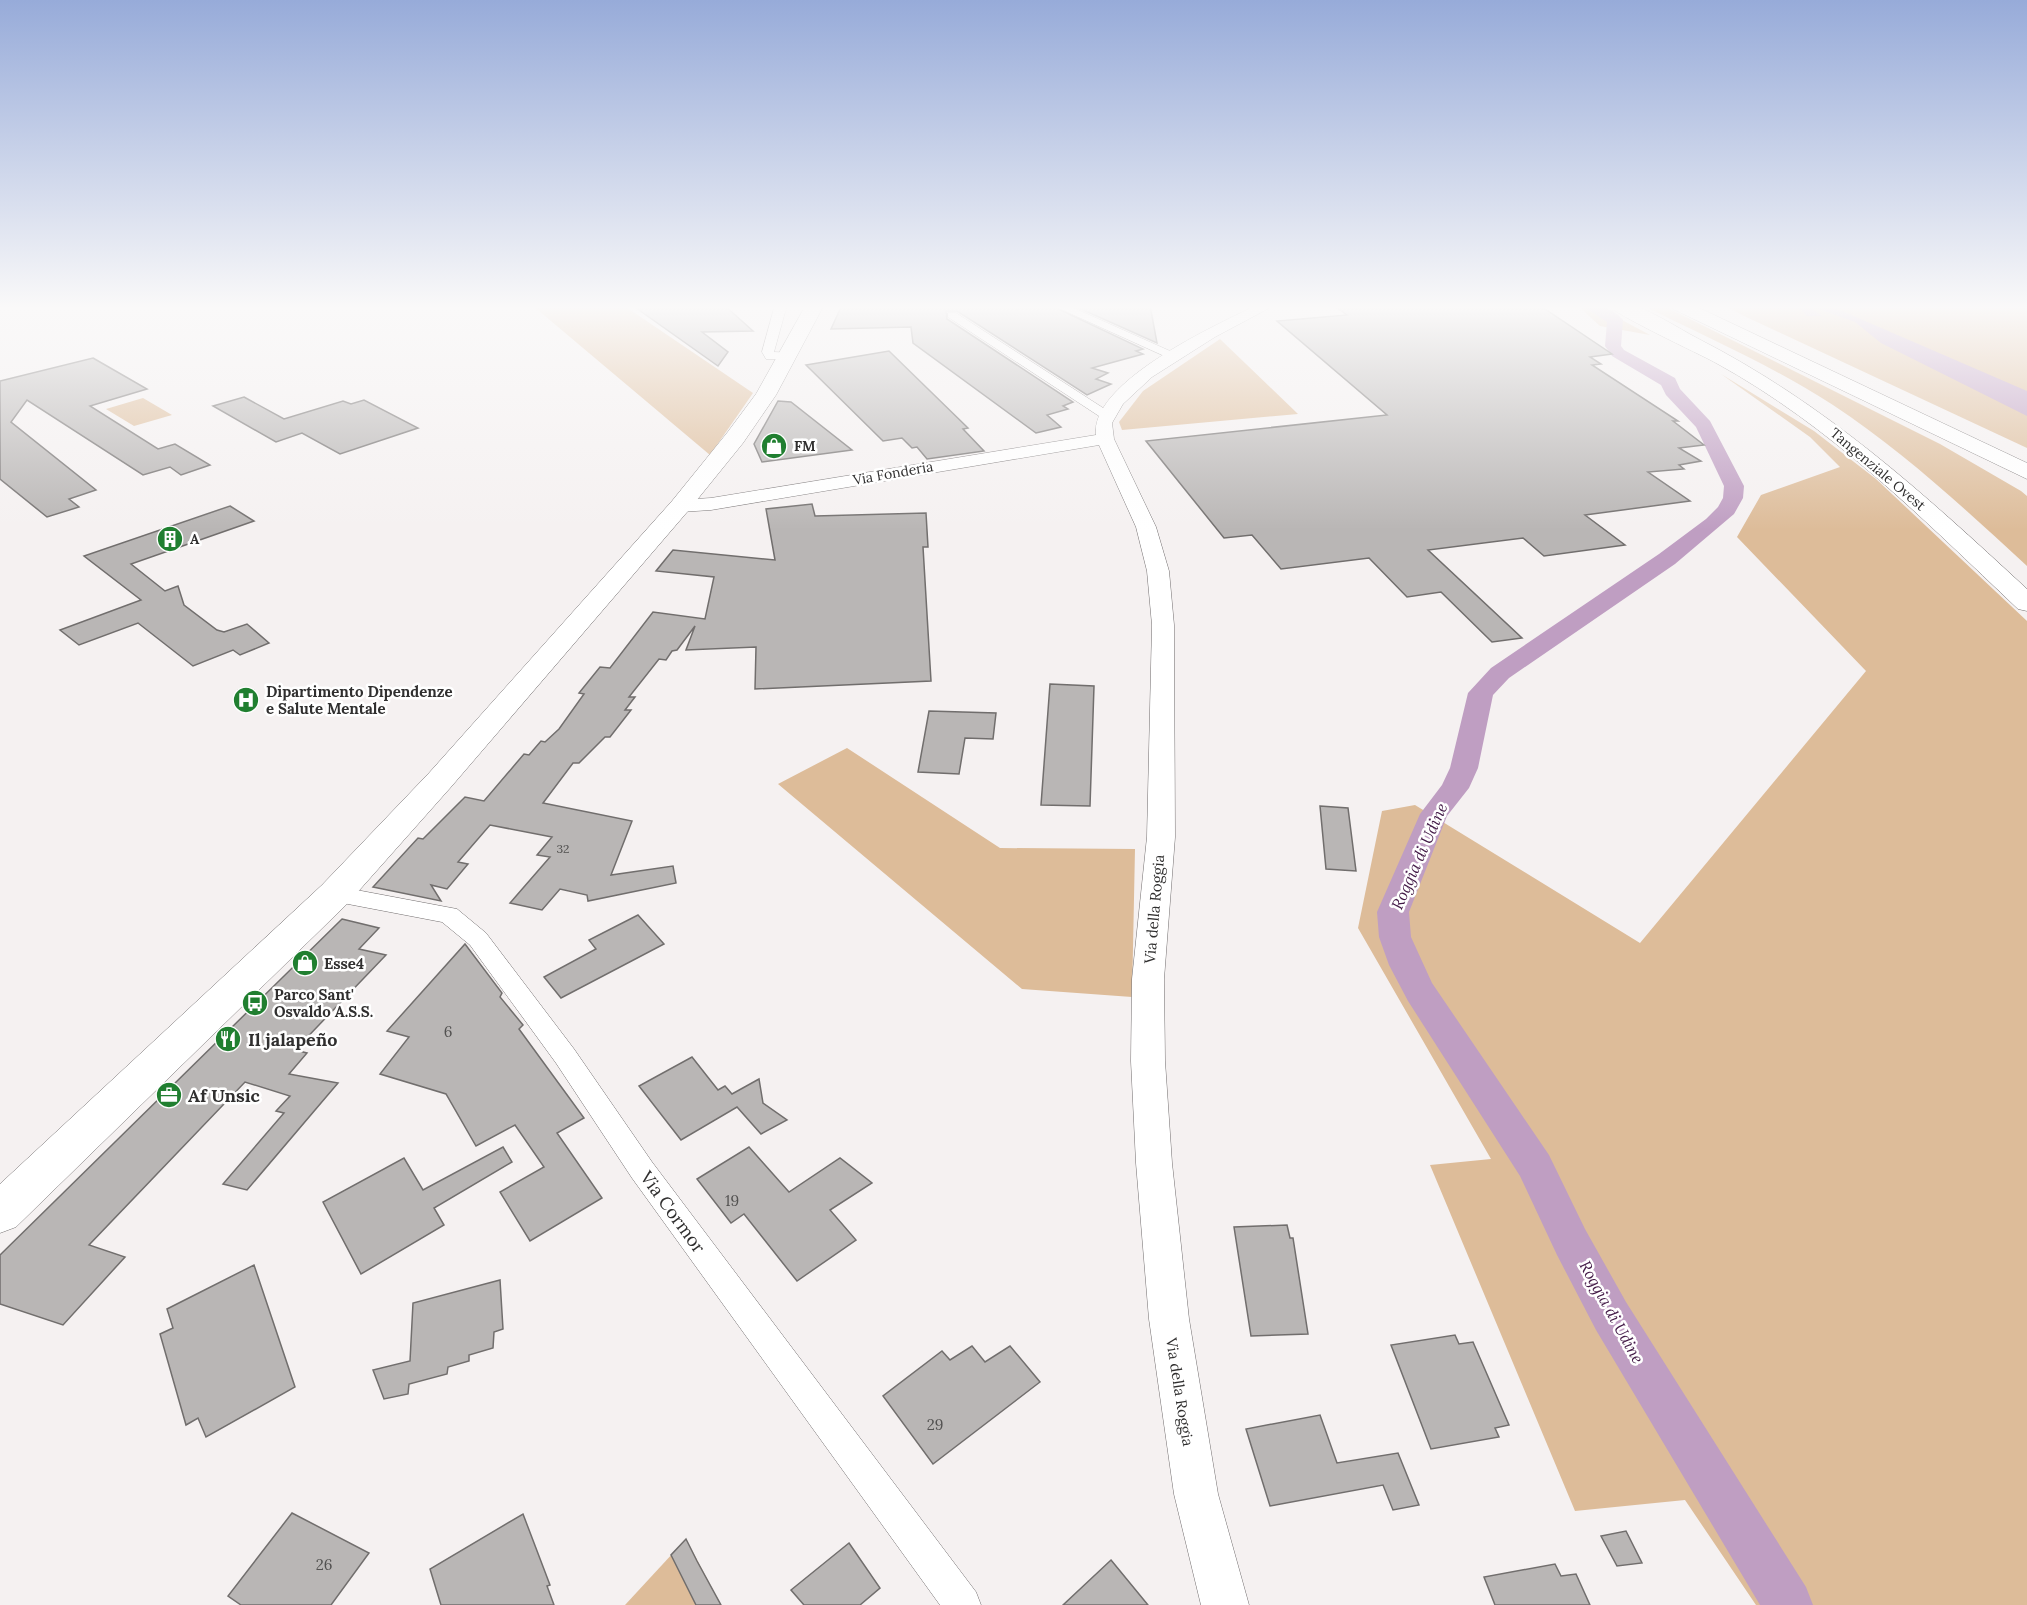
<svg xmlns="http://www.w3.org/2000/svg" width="2027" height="1605" font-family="Lora,serif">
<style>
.green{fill:#ddbc99}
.water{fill:#bf9ec2}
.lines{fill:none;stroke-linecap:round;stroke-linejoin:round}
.canal{fill:#bf9ec2;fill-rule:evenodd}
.building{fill:#b9b6b5;stroke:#716e6d;stroke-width:1.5}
.minor-casing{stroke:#726e6f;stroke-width:1}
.tertiary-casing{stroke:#726e6f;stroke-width:1}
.primary-casing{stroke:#726e6f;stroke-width:1}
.trunk-casing{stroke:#726e6f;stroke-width:1}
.motorway-casing{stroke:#726e6f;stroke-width:1}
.minor{fill:#fff;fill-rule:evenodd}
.tertiary{fill:#fff;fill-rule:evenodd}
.primary{fill:#fff;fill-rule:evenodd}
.trunk{fill:#fff;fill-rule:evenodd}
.motorway{fill:#fff;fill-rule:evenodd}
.labels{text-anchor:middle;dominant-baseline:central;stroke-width:5;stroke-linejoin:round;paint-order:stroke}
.number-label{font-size:12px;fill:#525150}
.far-poi-label{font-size:14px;font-weight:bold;fill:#302f2f;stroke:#fff;text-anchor:start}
.far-street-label{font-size:14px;fill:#302f2f;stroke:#fff}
.poi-label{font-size:15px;font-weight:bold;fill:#302f2f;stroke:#fff;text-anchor:start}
.street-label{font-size:15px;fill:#302f2f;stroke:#fff}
.near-number-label{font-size:15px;fill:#525150}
.water-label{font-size:16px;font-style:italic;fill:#411845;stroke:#fff}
.near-poi-label{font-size:18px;font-weight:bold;fill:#302f2f;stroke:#fff;text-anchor:start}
.near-street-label{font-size:18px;fill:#302f2f;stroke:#fff}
</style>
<rect width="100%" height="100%" fill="#f5f1f1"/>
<g class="green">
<polygon points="532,305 623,305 753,393 710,455"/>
<polygon points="1577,305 1594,305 1650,335 1600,326"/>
<path d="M1642 305H1660L1670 309 1940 444 2021 491 2027 496V566C1965 509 1904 452 1833 405 1773 366 1706 337 1642 305Z"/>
<polygon points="1724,305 2027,305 2027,448 1742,315"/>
<polygon points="1220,339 1298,414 1122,430 1119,422 1143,391"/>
<polygon points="1721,374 1814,431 1876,479 2027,621 2027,1605 1756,1605 1685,1500 1575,1511 1430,1165 1491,1159 1358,928 1382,811 1415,805 1640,943 1866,671 1737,537 1761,495 1840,467 1810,437"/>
<polygon points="143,398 172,415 134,426 106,409"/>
<polygon points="847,748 1000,848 1135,849 1132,997 1022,989 778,784"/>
<polygon points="686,1539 721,1605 625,1605"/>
</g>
<polygon class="water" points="1797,305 1819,305 1842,311 2027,391 2027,416 1881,343 1855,322 1816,308 1813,310 1822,316 1807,316"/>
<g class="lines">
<path class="canal" d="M1581 305C1597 305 1612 307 1623 320L1621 346 1624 350 1675 378 1680 389 1710 421 1744 486 1743 498 1734 514 1675 564 1509 678 1493 695 1478 768 1469 788 1447 816 1409 912 1411 937 1432 983 1549 1155 1585 1229 1626 1302 1806 1587 1813 1605H1760L1596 1330 1557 1255 1520 1176 1408 1001 1389 965 1379 937 1377 912 1420 814 1442 785 1450 768 1468 693 1491 668 1659 554 1706 519 1718 507 1723 498 1724 486 1696 427 1666 395 1661 385 1612 356 1605 346 1607 322Z"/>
</g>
<g class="building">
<polygon points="632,305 724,305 753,331 702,332 728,352 718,366"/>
<polygon points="842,305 1050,305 1143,349 1136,351 1143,354 1092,368 1108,373 1096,379 1111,384 1087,395 957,311 946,311 947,319 1073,402 1063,406 1068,409 1047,415 1061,427 1036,433 913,343 911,327 831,329"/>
<polygon points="1072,305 1150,305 1157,343"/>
<polygon points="1333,305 1539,305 1612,354 1590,357 1601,364 1592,365 1678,421 1673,421 1704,445 1679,448 1701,461 1679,465 1684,469 1648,472 1690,501 1585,515 1625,545 1544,556 1523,538 1428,550 1522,638 1492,642 1441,592 1407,597 1369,558 1281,569 1252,535 1224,538 1146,441 1387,415 1277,321 1347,315"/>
<polygon points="889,351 968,428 963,429 984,451 927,459 917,447 912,448 902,438 883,441 806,365"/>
<polygon points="93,358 147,389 90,406 158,449 175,444 210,465 181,475 170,467 143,475 27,400 11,422 96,490 69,499 79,507 47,517 0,479 0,381"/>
<polygon points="244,397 284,419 343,401 351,404 364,400 418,428 340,454 302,433 276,442 213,406"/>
<polygon points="778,401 791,402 852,450 762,462 754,444"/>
<polygon points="812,504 815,516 926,513 928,547 923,547 931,681 755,689 756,647 686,650 695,626 677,650 672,651 666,660 659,659 629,697 635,697 625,710 631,710 610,737 605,737 579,763 573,763 543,803 632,821 611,875 673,866 676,883 588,901 587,895 560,889 542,910 510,903 550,857 537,855 552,837 490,825 458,862 468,864 447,889 431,885 441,901 373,887 418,838 423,839 465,797 484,801 524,754 529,755 541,741 545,742 559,729 584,694 579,693 600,667 610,668 653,612 705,619 714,577 656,571 673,550 775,560 766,509"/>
<polygon points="230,506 254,521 131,564 165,591 178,586 184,605 217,630 224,632 247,624 269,643 240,655 233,650 193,666 138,623 79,645 60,630 141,600 84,556"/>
<polygon points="1050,684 1094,686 1090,806 1041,805"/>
<polygon points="929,711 996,713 993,739 965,738 959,774 918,772"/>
<polygon points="1320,806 1348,808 1356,871 1326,869"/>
<polygon points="638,915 664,944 561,998 544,977 596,949 589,940"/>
<polygon points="342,919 379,928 359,949 386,955 295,1050 307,1053 289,1074 338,1083 247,1190 223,1184 284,1113 276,1111 290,1096 245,1082 89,1245 125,1257 63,1325 0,1304 0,1255"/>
<polygon points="465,944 502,993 500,997 523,1025 519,1029 584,1118 557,1133 602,1198 530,1241 500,1192 544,1167 515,1125 476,1146 446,1094 380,1074 409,1037 387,1031"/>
<polygon points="692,1057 718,1090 725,1086 732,1094 759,1079 763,1103 787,1120 761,1134 737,1107 681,1140 639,1086"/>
<polygon points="503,1147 512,1162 434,1208 444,1225 361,1274 323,1202 404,1158 423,1190"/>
<polygon points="749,1147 789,1192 840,1158 872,1183 830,1210 856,1240 797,1281 744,1214 731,1223 697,1179"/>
<polygon points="1287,1225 1290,1238 1293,1238 1308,1334 1251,1336 1234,1227"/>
<polygon points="254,1265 295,1387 206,1437 198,1418 186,1425 160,1334 173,1328 167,1309"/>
<polygon points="500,1280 503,1329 494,1332 493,1348 469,1355 469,1361 448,1367 447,1374 409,1384 408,1394 384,1399 373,1370 410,1361 413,1303"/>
<polygon points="1455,1335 1459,1344 1473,1342 1509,1425 1495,1428 1499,1437 1431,1449 1391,1345"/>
<polygon points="972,1346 985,1362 1010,1346 1040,1382 933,1464 883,1396 942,1351 950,1360"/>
<polygon points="1320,1415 1337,1463 1398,1453 1419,1505 1393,1510 1383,1485 1270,1506 1246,1429"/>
<polygon points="292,1513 369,1553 331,1605 241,1605 228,1596"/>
<polygon points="523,1514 550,1585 547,1586 554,1605 441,1605 430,1569"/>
<polygon points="1626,1531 1642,1563 1617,1566 1601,1536"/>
<polygon points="686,1539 697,1561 721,1605 696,1605 671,1555"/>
<polygon points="849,1543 880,1588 860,1605 804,1605 791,1590"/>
<polygon points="1111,1560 1148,1605 1063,1605"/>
<polygon points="1555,1564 1561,1576 1576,1574 1590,1605 1495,1605 1484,1577"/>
</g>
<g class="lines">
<g class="minor-casing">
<g id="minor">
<polygon points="775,305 787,305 774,352 792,353 792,359 766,359 762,352"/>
<polygon points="1052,305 1067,305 1179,355 1169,358"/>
<polygon points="948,313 956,313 1114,415 1112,418 1102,418 948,317"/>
<polygon points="335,886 457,909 486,933 574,1049 652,1162 976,1592 981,1605 940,1605 632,1178 556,1063 470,945 442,922 327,900 324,894 327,888"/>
</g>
</g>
<g class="tertiary-casing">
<path id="tertiary" d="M1257 305H1275L1215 337 1152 377 1123 404 1112 423 1114 439 1156 527 1169 571 1174 625 1175 837 1164 979 1165 1061 1172 1163 1189 1319 1218 1494 1249 1605H1201L1174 1494 1149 1319 1136 1163 1131 1061 1132 979 1147 837 1152 625 1147 571 1136 527 1099 445 711 510 680 512 670 506 680 500 711 498 1096 435C1090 382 1216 325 1257 305Z"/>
</g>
<g class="primary-casing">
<polygon id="primary" points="806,305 824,305 776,395 743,443 688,511 451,787 348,903 16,1227 0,1233 0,1184 322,885 429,773 672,501 727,433 756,394"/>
</g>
<g class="trunk-casing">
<path id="trunk" d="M1608 305C1615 305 1624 303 1631 305 1651 310 1678 328 1697 338 1826 404 1921 491 2027 589V611L2018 609C1923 519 1831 426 1716 363 1698 353 1615 315 1608 305Z"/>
</g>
<g class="motorway-casing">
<polygon id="motorway" points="1670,305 1693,305 2027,463 2027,479 1673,309"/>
</g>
<use href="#minor" class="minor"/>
<use href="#tertiary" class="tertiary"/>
<use href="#primary" class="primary"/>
<use href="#trunk" class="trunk"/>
<use href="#motorway" class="motorway"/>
</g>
<linearGradient id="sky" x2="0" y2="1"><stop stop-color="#97abd9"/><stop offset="0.58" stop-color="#faf9f9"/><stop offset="1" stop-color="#faf9f9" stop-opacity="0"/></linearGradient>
<rect width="2027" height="530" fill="url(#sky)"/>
<defs>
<g id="shop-disc" transform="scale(1.35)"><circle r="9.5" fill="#207f30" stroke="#fff"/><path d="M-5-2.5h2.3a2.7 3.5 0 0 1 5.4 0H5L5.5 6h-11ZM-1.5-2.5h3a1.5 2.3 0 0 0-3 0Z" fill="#fff"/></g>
<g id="building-disc" transform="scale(1.35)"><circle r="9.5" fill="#207f30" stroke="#fff"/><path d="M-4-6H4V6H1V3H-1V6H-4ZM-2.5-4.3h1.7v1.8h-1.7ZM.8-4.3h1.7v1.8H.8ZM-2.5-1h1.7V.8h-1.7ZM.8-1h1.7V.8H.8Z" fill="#fff"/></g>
<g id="hospital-disc" transform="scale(1.35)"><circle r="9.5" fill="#207f30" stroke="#fff"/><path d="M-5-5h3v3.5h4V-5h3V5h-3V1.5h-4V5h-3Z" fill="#fff"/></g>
<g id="bus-disc" transform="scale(1.35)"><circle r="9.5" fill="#207f30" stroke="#fff"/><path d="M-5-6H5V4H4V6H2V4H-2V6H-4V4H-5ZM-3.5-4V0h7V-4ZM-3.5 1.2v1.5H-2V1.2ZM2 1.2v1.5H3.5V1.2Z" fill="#fff"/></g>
<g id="restaurant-disc" transform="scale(1.35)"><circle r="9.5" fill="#207f30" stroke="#fff"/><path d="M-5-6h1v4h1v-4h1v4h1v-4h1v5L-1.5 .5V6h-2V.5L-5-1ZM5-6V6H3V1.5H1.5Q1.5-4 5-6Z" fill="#fff"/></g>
<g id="office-disc" transform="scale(1.35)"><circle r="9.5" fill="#207f30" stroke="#fff"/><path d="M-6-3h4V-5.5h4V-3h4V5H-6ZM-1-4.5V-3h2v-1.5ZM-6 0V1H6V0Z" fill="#fff"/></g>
</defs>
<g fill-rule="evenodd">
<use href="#shop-disc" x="774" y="446"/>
<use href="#building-disc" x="170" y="539"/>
<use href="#hospital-disc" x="246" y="700"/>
<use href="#shop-disc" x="305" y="963"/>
<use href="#bus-disc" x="255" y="1003"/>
<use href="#restaurant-disc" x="228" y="1039"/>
<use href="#office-disc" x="169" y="1095"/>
</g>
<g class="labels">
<g class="number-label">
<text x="563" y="848">32</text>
</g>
<g class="far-poi-label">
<text x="794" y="446">FM</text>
<text x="190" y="539">A</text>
</g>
<g class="far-street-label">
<text transform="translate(1878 469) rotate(40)">Tangenziale Ovest</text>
<text transform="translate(893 473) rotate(-10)">Via Fonderia</text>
</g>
<g class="poi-label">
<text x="266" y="691">Dipartimento Dipendenze<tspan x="266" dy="17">e Salute Mentale</tspan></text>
<text x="324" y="963">Esse4</text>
<text x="274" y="994">Parco Sant'<tspan x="274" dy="17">Osvaldo A.S.S.</tspan></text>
</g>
<g class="street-label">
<text transform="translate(1154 909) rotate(-85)">Via della Roggia</text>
<text transform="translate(1180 1392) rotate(81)">Via della Roggia</text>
</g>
<g class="near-number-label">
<text x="448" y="1031">6</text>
<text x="732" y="1200">19</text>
<text x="935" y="1424">29</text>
<text x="324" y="1564">26</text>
</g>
<g class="water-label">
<text transform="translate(1419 856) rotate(-66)">Roggia di Udine</text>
<text transform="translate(1612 1312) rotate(61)">Roggia di Udine</text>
</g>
<g class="near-poi-label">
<text x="248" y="1039">Il jalapeño</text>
<text x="188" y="1095">Af Unsic</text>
</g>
<g class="near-street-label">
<text transform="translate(673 1212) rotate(54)">Via Cormor</text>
</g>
</g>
</svg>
